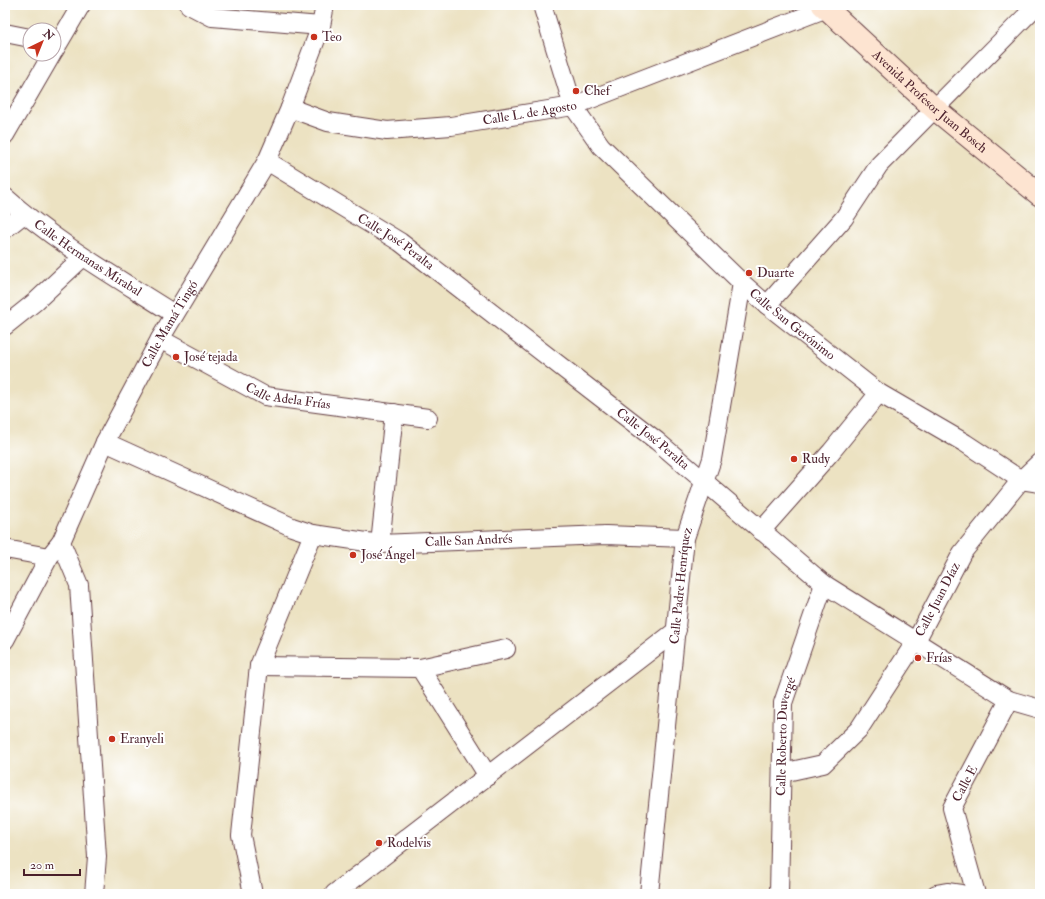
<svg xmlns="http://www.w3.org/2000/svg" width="1045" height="899" font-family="'IM FELL Double Pica',serif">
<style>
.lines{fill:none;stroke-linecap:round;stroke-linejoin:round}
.street-casing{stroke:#623c42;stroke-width:20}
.secondary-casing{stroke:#623c42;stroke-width:24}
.street{stroke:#fff;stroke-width:18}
.secondary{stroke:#fde4d1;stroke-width:22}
.poi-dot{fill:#c8321e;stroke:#fff;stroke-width:1.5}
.labels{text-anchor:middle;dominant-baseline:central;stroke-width:4;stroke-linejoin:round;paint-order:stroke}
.poi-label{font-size:13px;fill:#4a1f2b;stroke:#fff;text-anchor:start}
.street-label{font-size:13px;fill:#4a1f2b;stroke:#fff}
</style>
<rect width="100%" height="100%" fill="#fff"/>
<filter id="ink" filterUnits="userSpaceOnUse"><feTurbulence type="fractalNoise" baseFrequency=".025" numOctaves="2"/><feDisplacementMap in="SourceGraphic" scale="8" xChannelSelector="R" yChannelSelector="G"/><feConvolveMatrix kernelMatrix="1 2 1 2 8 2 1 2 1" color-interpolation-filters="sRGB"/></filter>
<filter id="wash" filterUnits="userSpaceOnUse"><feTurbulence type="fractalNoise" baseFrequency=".012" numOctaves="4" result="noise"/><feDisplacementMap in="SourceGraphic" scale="16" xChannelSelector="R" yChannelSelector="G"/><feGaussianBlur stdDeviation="0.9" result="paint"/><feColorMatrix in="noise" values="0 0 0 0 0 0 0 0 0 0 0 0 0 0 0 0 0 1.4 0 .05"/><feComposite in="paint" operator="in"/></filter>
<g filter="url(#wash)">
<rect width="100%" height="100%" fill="#ece2c2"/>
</g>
<g filter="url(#ink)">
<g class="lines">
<g class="street-casing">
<g id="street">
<polyline points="189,5 212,17 321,26"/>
<path id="s1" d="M542 5 573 106 601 146 742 283 767 305 879 393 965 443 1021 480 1040 483"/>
<polyline points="5,33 30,38"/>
<polyline points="54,51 81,5"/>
<path id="s2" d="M290 108 328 122 387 131 451 126 573 106 827 8"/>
<polyline points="5,135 52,54"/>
<path id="s3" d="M267 161 400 242 657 441 824 584 1009 700 1040 709"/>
<path id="s4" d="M5 197C56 243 116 277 174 314"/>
<polyline points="5,229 24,214"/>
<polyline points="767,305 844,218 879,165 1037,5"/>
<polyline points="5,326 35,302 83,257"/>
<path id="s5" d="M160 339 265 396 428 418"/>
<path id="s6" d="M105 442 292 527 313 534 380 544 606 535 685 538"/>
<polyline points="761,531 831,452 879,393"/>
<polyline points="61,542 79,585 97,857 94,894"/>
<polyline points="380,544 394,413"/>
<polyline points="5,549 49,557"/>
<path id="s7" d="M5 640 49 557 61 542 105 442 160 339 267 161 290 108 321 26 325 5"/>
<polyline points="259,666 420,668 488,776"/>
<polyline points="420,668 506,649"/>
<path id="s8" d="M782 773 823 764 859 729 916 641 962 553 1021 480 1040 462"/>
<polyline points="253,894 241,835 259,666 313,534"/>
<polyline points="334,894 677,630"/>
<path id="s9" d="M649 894 685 538 712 459 742 283"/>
<path id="s10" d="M779 894 783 703 824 584"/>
<polyline points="936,894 947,892 961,894"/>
<path id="s11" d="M976 894 952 808 1009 700"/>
</g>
</g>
<g class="secondary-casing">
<g id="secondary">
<path id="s12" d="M823 5 935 109 1040 195"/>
</g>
</g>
<use href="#street" class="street"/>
<use href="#secondary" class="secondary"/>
</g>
</g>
<g class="poi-dot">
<circle cx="314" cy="37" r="4"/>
<circle cx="576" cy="91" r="4"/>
<circle cx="749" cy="273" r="4"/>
<circle cx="176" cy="357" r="4"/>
<circle cx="794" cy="459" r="4"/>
<circle cx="353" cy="555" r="4"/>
<circle cx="918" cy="658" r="4"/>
<circle cx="112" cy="739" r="4"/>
<circle cx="379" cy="843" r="4"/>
</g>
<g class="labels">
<g class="poi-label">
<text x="322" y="37">Teo</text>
<text x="584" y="91">Chef</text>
<text x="757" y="273">Duarte</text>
<text x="184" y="357">José tejada</text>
<text x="802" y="459">Rudy</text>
<text x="361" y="555">José Ángel</text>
<text x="926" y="658">Frías</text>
<text x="120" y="739">Eranyeli</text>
<text x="387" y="843">Rodelvis</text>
</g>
<g class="street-label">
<text stroke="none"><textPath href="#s12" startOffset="144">Avenida Profesor Juan Bosch</textPath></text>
<text stroke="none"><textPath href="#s2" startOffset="244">Calle L. de Agosto</textPath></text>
<text stroke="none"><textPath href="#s3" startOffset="152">Calle José Peralta</textPath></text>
<text stroke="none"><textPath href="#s4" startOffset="103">Calle Hermanas Mirabal</textPath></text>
<text stroke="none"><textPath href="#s7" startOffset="357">Calle Mamá Tingó</textPath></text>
<text stroke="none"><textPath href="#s1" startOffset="416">Calle San Gerónimo</textPath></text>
<text stroke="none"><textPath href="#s5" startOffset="142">Calle Adela Frías</textPath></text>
<text stroke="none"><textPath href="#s3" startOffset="476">Calle José Peralta</textPath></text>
<text stroke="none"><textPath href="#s6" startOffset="384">Calle San Andrés</textPath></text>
<text stroke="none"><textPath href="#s9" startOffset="310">Calle Padre Henríquez</textPath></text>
<text stroke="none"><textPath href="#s8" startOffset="244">Calle Juan Díaz</textPath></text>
<text stroke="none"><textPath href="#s10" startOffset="158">Calle Roberto Duvergé</textPath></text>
<text stroke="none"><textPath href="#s11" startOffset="117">Calle E</textPath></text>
</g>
</g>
<rect width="1045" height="899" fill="none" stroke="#fff" stroke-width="20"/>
<g transform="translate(42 42) rotate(43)"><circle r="19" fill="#ffffff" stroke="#b7a5aa"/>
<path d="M0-3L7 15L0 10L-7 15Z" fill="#c8321e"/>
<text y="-6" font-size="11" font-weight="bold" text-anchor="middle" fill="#4a1f2b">N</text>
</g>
<path d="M24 869v6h56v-6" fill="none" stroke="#4a1f2b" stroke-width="2"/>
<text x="30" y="869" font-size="12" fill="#4a1f2b" stroke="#ffffff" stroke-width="3" paint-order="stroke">20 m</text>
</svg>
